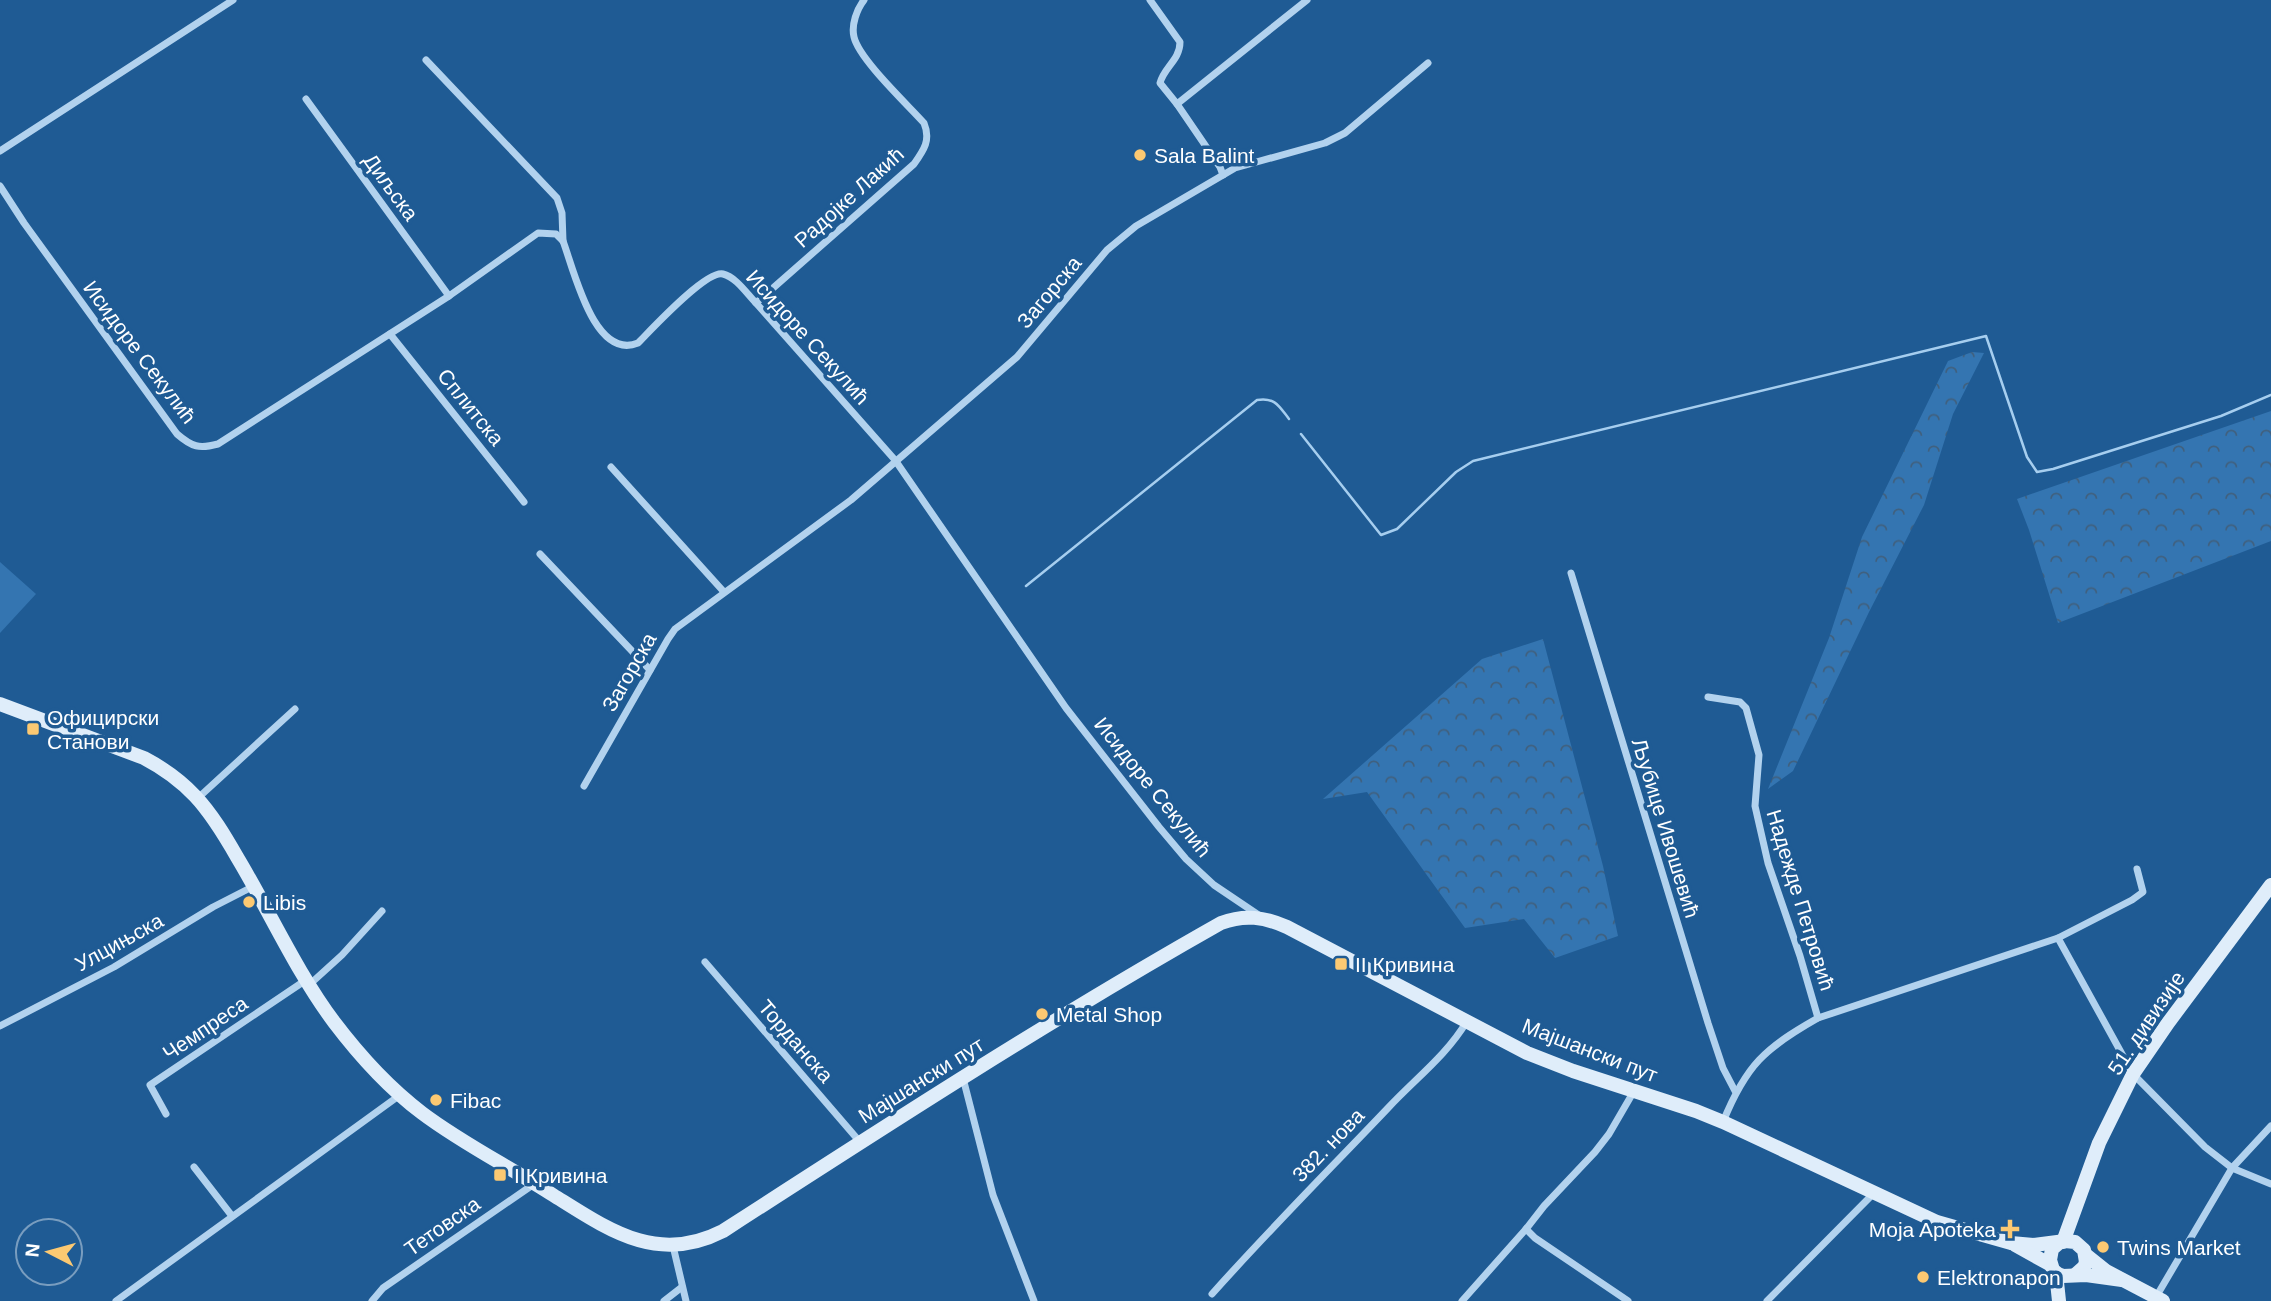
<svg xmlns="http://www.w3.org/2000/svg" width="2271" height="1301" font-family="Helvetica,sans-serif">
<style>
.forest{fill:url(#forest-crowns)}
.park{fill:#3475b1}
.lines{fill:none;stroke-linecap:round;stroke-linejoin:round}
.stream{stroke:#a6ceef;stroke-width:2.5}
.street{stroke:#b2d2ee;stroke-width:7}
.secondary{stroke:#dfedfa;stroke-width:14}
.poi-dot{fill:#fcc972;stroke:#1f5b94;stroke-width:2.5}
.labels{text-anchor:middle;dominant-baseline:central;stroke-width:7;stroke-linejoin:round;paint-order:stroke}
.poi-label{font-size:21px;fill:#fff;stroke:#1f5b94;text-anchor:start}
.street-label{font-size:21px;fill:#fff;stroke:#1f5b94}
</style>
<defs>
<pattern id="forest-crowns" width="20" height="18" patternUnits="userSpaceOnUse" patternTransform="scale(1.75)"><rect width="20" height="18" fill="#3475b1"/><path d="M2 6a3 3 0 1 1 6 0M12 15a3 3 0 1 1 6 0" fill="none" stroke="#40607e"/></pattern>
</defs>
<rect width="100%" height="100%" fill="#1f5b94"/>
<g class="forest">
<polygon points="1972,352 1984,353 1953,414 1924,505 1869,612 1793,771 1768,789 1829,638 1862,537 1948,361"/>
<polygon points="2271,411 2271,541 2058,623 2029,530 2017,499"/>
<polygon points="1543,639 1603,866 1618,936 1555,958 1524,919 1465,928 1367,792 1323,799 1482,659"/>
</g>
<polygon class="park" points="0,562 36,594 0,633"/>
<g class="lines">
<g class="stream">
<polyline points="1301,434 1381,535 1397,529 1456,472 1473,461 1986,336 2027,457 2037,472 2053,469 2221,416 2271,395"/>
<path d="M1026 586 1257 400C1275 397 1279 406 1289 419"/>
</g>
<g class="street">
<path d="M1150 0 1180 42C1180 60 1164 67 1160 83L1177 104 1220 167 1223 175"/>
<polyline points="426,60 557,198 562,213 563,241"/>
<polyline points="306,99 449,296"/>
<polyline points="1177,104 1307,0"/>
<polyline points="0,151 233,0"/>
<path d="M0 186 24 223 177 434C192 447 199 449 218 444L449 296 538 233 556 234 563 241C574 270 594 361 638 343 651 330 706 270 723 274 736 277 747 294 756 303L895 460 1066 708 1159 827 1186 859 1214 885 1260 916"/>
<path d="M756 303 914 164C924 150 931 140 924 123 907 104 859 59 854 37 851 25 857 9 864 0"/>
<polyline points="390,334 524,502"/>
<polyline points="611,467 724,592"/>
<polyline points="540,554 650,670"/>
<polyline points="1571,573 1708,1023 1723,1068 1735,1091"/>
<polyline points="1708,697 1740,702 1746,708 1759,755 1755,806 1768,863 1800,956 1818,1018"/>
<polyline points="584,786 668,639 675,629 851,500 1017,357 1107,250 1136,226 1235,168 1325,143 1345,133 1428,63"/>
<polyline points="198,798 295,709"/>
<polyline points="2058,938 2132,900 2143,892 2137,869"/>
<polyline points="705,962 860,1142"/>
<polyline points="309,985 342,955 382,911"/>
<polyline points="0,1026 114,967 213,907 254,886"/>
<polyline points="963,1078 993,1195 1034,1301"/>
<polyline points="166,1114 150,1085 306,980"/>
<path d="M1723 1122C1746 1065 1765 1048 1818 1018L2058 938 2133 1074 2205 1147 2232 1168 2271 1184"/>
<polyline points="194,1167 232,1216"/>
<polyline points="1526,1229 1535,1238 1628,1301"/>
<polyline points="673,1246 686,1301"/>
<path d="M1212 1294C1269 1230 1329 1170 1388 1108 1415 1079 1447 1055 1467 1021"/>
<polyline points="2156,1297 2232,1168 2271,1126"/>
<polyline points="116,1301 400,1095"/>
<polyline points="372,1301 383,1288 534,1184"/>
<polyline points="664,1301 682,1287"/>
<polyline points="1462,1301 1526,1229 1544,1206 1595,1152 1609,1134 1634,1091"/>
<polyline points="1767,1301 1873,1194"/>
</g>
<g class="secondary">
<path d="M0 704 144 758C163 768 180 780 195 796 212 814 225 836 237 857 270 912 296 971 334 1022 359 1055 389 1088 422 1113 463 1144 510 1167 553 1195 609 1230 657 1265 723 1231 887 1125 1051 1019 1221 923 1245 914 1264 917 1287 927L1527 1053 1573 1071 1696 1111 1723 1122 1937 1222 2011 1243 2034 1245 2065 1241 2075 1242 2084 1250 2086 1262 2084 1267 2075 1275"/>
<polyline points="2060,1242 2052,1249 2050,1260 2053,1270 2058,1274 2063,1276 2086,1275 2122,1280"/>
<polyline points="2063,1242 2099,1143 2133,1074 2168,1023 2271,885"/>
<polyline points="2015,1245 2051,1265"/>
<polyline points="2086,1255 2106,1271 2163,1301"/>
<polyline points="2053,1270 2057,1282 2059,1301"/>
</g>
</g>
<g class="poi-dot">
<circle cx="1140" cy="155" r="7"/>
<rect x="26" y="722" width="14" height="14" rx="3.5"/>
<circle cx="249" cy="902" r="7"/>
<rect x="1334" y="957" width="14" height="14" rx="3.5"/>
<circle cx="1042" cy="1014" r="7"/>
<circle cx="436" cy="1100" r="7"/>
<rect x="493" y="1168" width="14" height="14" rx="3.5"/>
<path d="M2006.5 1218.5h7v7h7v7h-7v7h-7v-7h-7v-7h7z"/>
<circle cx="2103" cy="1247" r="7"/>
<circle cx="1923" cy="1277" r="7"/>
</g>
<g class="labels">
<g class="poi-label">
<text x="1154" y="155">Sala Balint</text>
<text x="47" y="717">Официрски<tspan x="47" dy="24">Станови</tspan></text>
<text x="263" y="902">Libis</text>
<text x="1355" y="964">II Кривина</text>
<text x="1056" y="1014">Metal Shop</text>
<text x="450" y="1100">Fibac</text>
<text x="514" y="1175">I Кривина</text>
<text x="1996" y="1229" text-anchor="end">Moja Apoteka</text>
<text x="2117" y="1247">Twins Market</text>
<text x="1937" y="1277">Elektronapon</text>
</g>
<g class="street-label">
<text transform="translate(391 187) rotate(54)">Диљска</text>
<text transform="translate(849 197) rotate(-42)">Радојке Лакић</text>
<text transform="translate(1049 292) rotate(-50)">Загорска</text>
<text transform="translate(808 337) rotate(48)">Исидоре Секулић</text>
<text transform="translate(140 352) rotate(53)">Исидоре Секулић</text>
<text transform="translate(471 407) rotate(51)">Сплитска</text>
<text transform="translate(629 672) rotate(-60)">Загорска</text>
<text transform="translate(1153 787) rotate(51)">Исидоре Секулић</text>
<text transform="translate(1666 828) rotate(73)">Љубице Ивошевић</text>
<text transform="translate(1801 900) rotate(73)">Надежде Петровић</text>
<text transform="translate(119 942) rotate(-29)">Улцињска</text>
<text transform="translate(2146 1023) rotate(-56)">51. дивизије</text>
<text transform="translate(205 1028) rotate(-34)">Чемпреса</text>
<text transform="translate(796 1041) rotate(49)">Торданска</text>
<text transform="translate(1590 1050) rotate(21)">Мајшански пут</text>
<text transform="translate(921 1080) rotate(-32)">Мајшански пут</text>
<text transform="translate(1328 1145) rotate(-46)">382. нова</text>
<text transform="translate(442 1226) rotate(-35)">Тетовска</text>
</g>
</g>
<g transform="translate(49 1252) rotate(276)"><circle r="33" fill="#1f5b94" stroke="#799dbf" stroke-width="2"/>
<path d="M0-5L12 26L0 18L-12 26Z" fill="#fcc972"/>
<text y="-10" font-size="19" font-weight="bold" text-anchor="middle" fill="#ffffff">N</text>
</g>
</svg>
